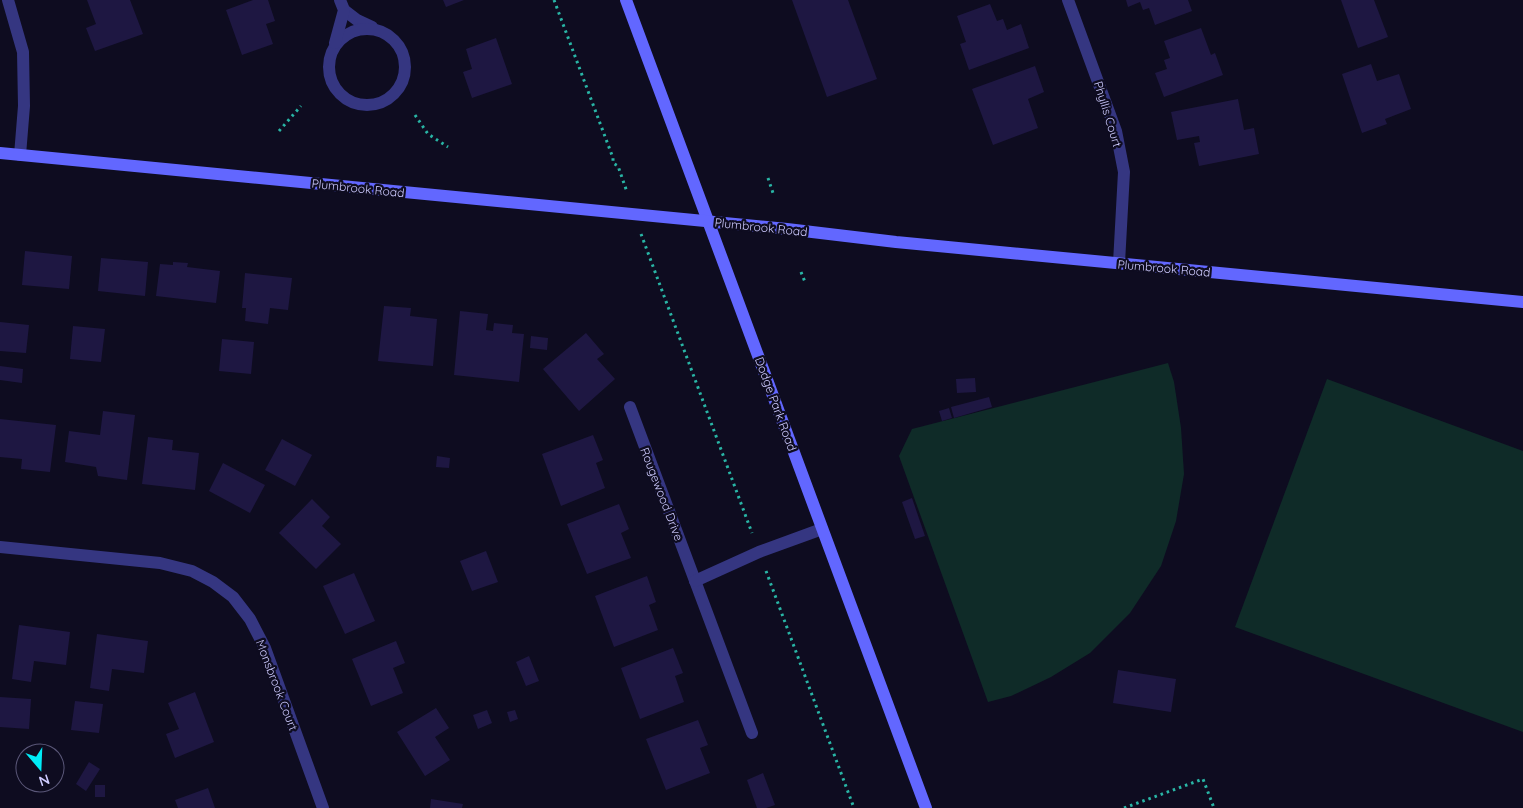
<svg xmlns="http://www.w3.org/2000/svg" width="1523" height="808" font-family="Quicksand,sans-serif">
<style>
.green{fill:#0f2b28}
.building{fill:#1e1742}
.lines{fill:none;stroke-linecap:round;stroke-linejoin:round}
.path{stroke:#29b5a5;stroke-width:3;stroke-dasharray:2.5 4;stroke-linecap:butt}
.street{stroke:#353681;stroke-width:12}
.secondary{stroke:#6267ff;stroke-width:12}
.labels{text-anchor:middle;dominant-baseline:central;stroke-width:4.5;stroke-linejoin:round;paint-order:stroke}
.street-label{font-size:12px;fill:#cecbff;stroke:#0e0c20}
</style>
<rect width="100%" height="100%" fill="#0e0c20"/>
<g class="green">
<polygon points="1168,363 1174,382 1181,428 1184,474 1176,521 1161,566 1130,613 1090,653 1051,677 1011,696 988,702 899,456 912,429"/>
<polygon points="1327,379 1523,451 1523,732 1235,627"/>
</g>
<g class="building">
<polygon points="87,0 130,0 143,34 95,51 86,28 96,24"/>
<polygon points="253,0 268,0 275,21 266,24 273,44 242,55 226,10"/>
<polygon points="443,0 464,0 446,7"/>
<polygon points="792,0 848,0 877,79 827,97"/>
<polygon points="1126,0 1188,0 1192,11 1155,25 1149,8 1143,10 1140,2 1128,7"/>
<polygon points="1341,0 1374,0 1388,37 1358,48"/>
<polygon points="990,4 997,21 1003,19 1007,30 1021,24 1029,48 969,70 960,44 966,42 957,16"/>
<polygon points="1201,28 1211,55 1215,53 1223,75 1164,97 1155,73 1167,69 1164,60 1170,58 1164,41"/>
<polygon points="496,38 512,84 472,98 463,72 472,69 466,49"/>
<polygon points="1371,64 1377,81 1399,74 1411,109 1385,119 1387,124 1362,133 1342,74"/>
<polygon points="1035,66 1044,92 1028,99 1038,128 993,145 972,89"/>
<polygon points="1238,99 1244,130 1254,128 1259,154 1199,166 1194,143 1200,142 1199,136 1177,140 1171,112"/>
<polygon points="25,251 72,256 69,289 22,285"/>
<polygon points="101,258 148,262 145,296 98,291"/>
<polygon points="173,262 188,263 187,267 220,271 216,303 156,296 160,264 173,265"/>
<polygon points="245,273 292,278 288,310 270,308 268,324 245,321 246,308 242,308"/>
<polygon points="384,306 411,308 410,316 437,319 433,366 378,361"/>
<polygon points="460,311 488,314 486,330 493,331 494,323 513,325 512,333 524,334 519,382 454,375"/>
<polygon points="0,322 29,325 26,353 0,351"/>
<polygon points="73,326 105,329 101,362 70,359"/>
<polygon points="586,333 604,354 597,359 615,379 579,411 543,369"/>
<polygon points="531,336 548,338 547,350 530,348"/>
<polygon points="222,339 254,342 251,374 219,371"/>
<polygon points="0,366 23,369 22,383 0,380"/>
<polygon points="975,378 976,392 957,393 956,379"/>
<polygon points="989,397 992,407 954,418 951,407"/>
<polygon points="949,408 952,418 942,421 939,411"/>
<polygon points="103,411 135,415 127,480 98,476 96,467 65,462 69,431 100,435"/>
<polygon points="0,419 56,425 50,472 21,469 22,459 0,457"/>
<polygon points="593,435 603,460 596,463 605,488 561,506 542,454"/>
<polygon points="148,437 173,440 172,450 199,453 195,490 142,484"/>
<polygon points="282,439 312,455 295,486 265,470"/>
<polygon points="437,456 450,458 449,468 436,467"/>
<polygon points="223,463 265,485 250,513 209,491"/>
<polygon points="912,498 925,536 915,539 902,502"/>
<polygon points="312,499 330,517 322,526 341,544 316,569 279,533"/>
<polygon points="619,504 629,529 621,533 631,558 587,574 567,524"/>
<polygon points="486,551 498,582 472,591 460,561"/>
<polygon points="354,573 375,621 345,634 323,586"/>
<polygon points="647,576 656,602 649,605 658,630 614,647 595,596"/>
<polygon points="19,625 70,632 66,665 34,661 31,682 12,679"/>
<polygon points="97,634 148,641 144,673 112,669 109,691 90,688"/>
<polygon points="396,641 405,663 393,668 403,693 371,706 352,659"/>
<polygon points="673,648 683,673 675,676 684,702 640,719 621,668"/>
<polygon points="529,656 539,681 526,686 516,662"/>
<polygon points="1118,670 1176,679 1171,712 1113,703"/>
<polygon points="195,692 214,742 175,758 166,734 179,729 168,703"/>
<polygon points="0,697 31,699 29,729 0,727"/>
<polygon points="75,701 103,704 99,733 71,730"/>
<polygon points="436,708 449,728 435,737 450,760 425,776 397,732"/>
<polygon points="487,710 492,723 478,729 473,715"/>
<polygon points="515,710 518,719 510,722 507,712"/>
<polygon points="698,720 708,745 700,748 710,773 666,790 646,739"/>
<polygon points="89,762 100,769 86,791 76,784"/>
<polygon points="763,773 775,805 766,808 757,808 747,780"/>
<rect x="95" y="785" width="10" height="12"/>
<polygon points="208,788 215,808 178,808 175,800"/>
<polygon points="431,799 463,804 462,808 430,808"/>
</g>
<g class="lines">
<g class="path">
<polyline points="554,0 613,158 613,163 618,166 627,192"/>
<polyline points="415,115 428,134 448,147"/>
<polyline points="279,131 301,106"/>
<polyline points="768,178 774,196"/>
<polyline points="641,234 752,533"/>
<polyline points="801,272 805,282"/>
<polyline points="766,571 854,808"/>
<polyline points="1124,808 1203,779 1214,808"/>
</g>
<g class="street">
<polyline points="8,0 23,52 24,106 20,155"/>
<polyline points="1068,0 1116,131 1124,172 1119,263"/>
<polyline points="344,10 357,20 372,27"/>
<circle cx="367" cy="67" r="38"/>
<polyline points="335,43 344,10 340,0"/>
<polyline points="630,407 752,733"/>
<polyline points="0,547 160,563 192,571 213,582 233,597 250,619 265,648 323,808"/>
<polyline points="695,581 759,552 822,529"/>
</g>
<g class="secondary">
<polyline points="626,0 926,808"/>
<polyline points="0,153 787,229 896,242 1523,302"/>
</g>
</g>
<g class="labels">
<g class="street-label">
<text transform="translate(1108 114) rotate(73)">Phyllis Court</text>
<text transform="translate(358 188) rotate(6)">Plumbrook Road</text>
<text transform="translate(761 227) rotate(6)">Plumbrook Road</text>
<text transform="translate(1164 268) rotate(5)">Plumbrook Road</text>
<text transform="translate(776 404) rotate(70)">Dodge Park Road</text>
<text transform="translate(662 494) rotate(69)">Rougewood Drive</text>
<text transform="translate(277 685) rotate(69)">Monsbrook Court</text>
</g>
</g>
<g transform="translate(40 768) rotate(161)"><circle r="24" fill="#0e0c20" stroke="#5b5879"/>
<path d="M0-4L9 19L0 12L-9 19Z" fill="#00ebf6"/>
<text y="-8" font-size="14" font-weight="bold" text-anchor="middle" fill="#cecbff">N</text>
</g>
</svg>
